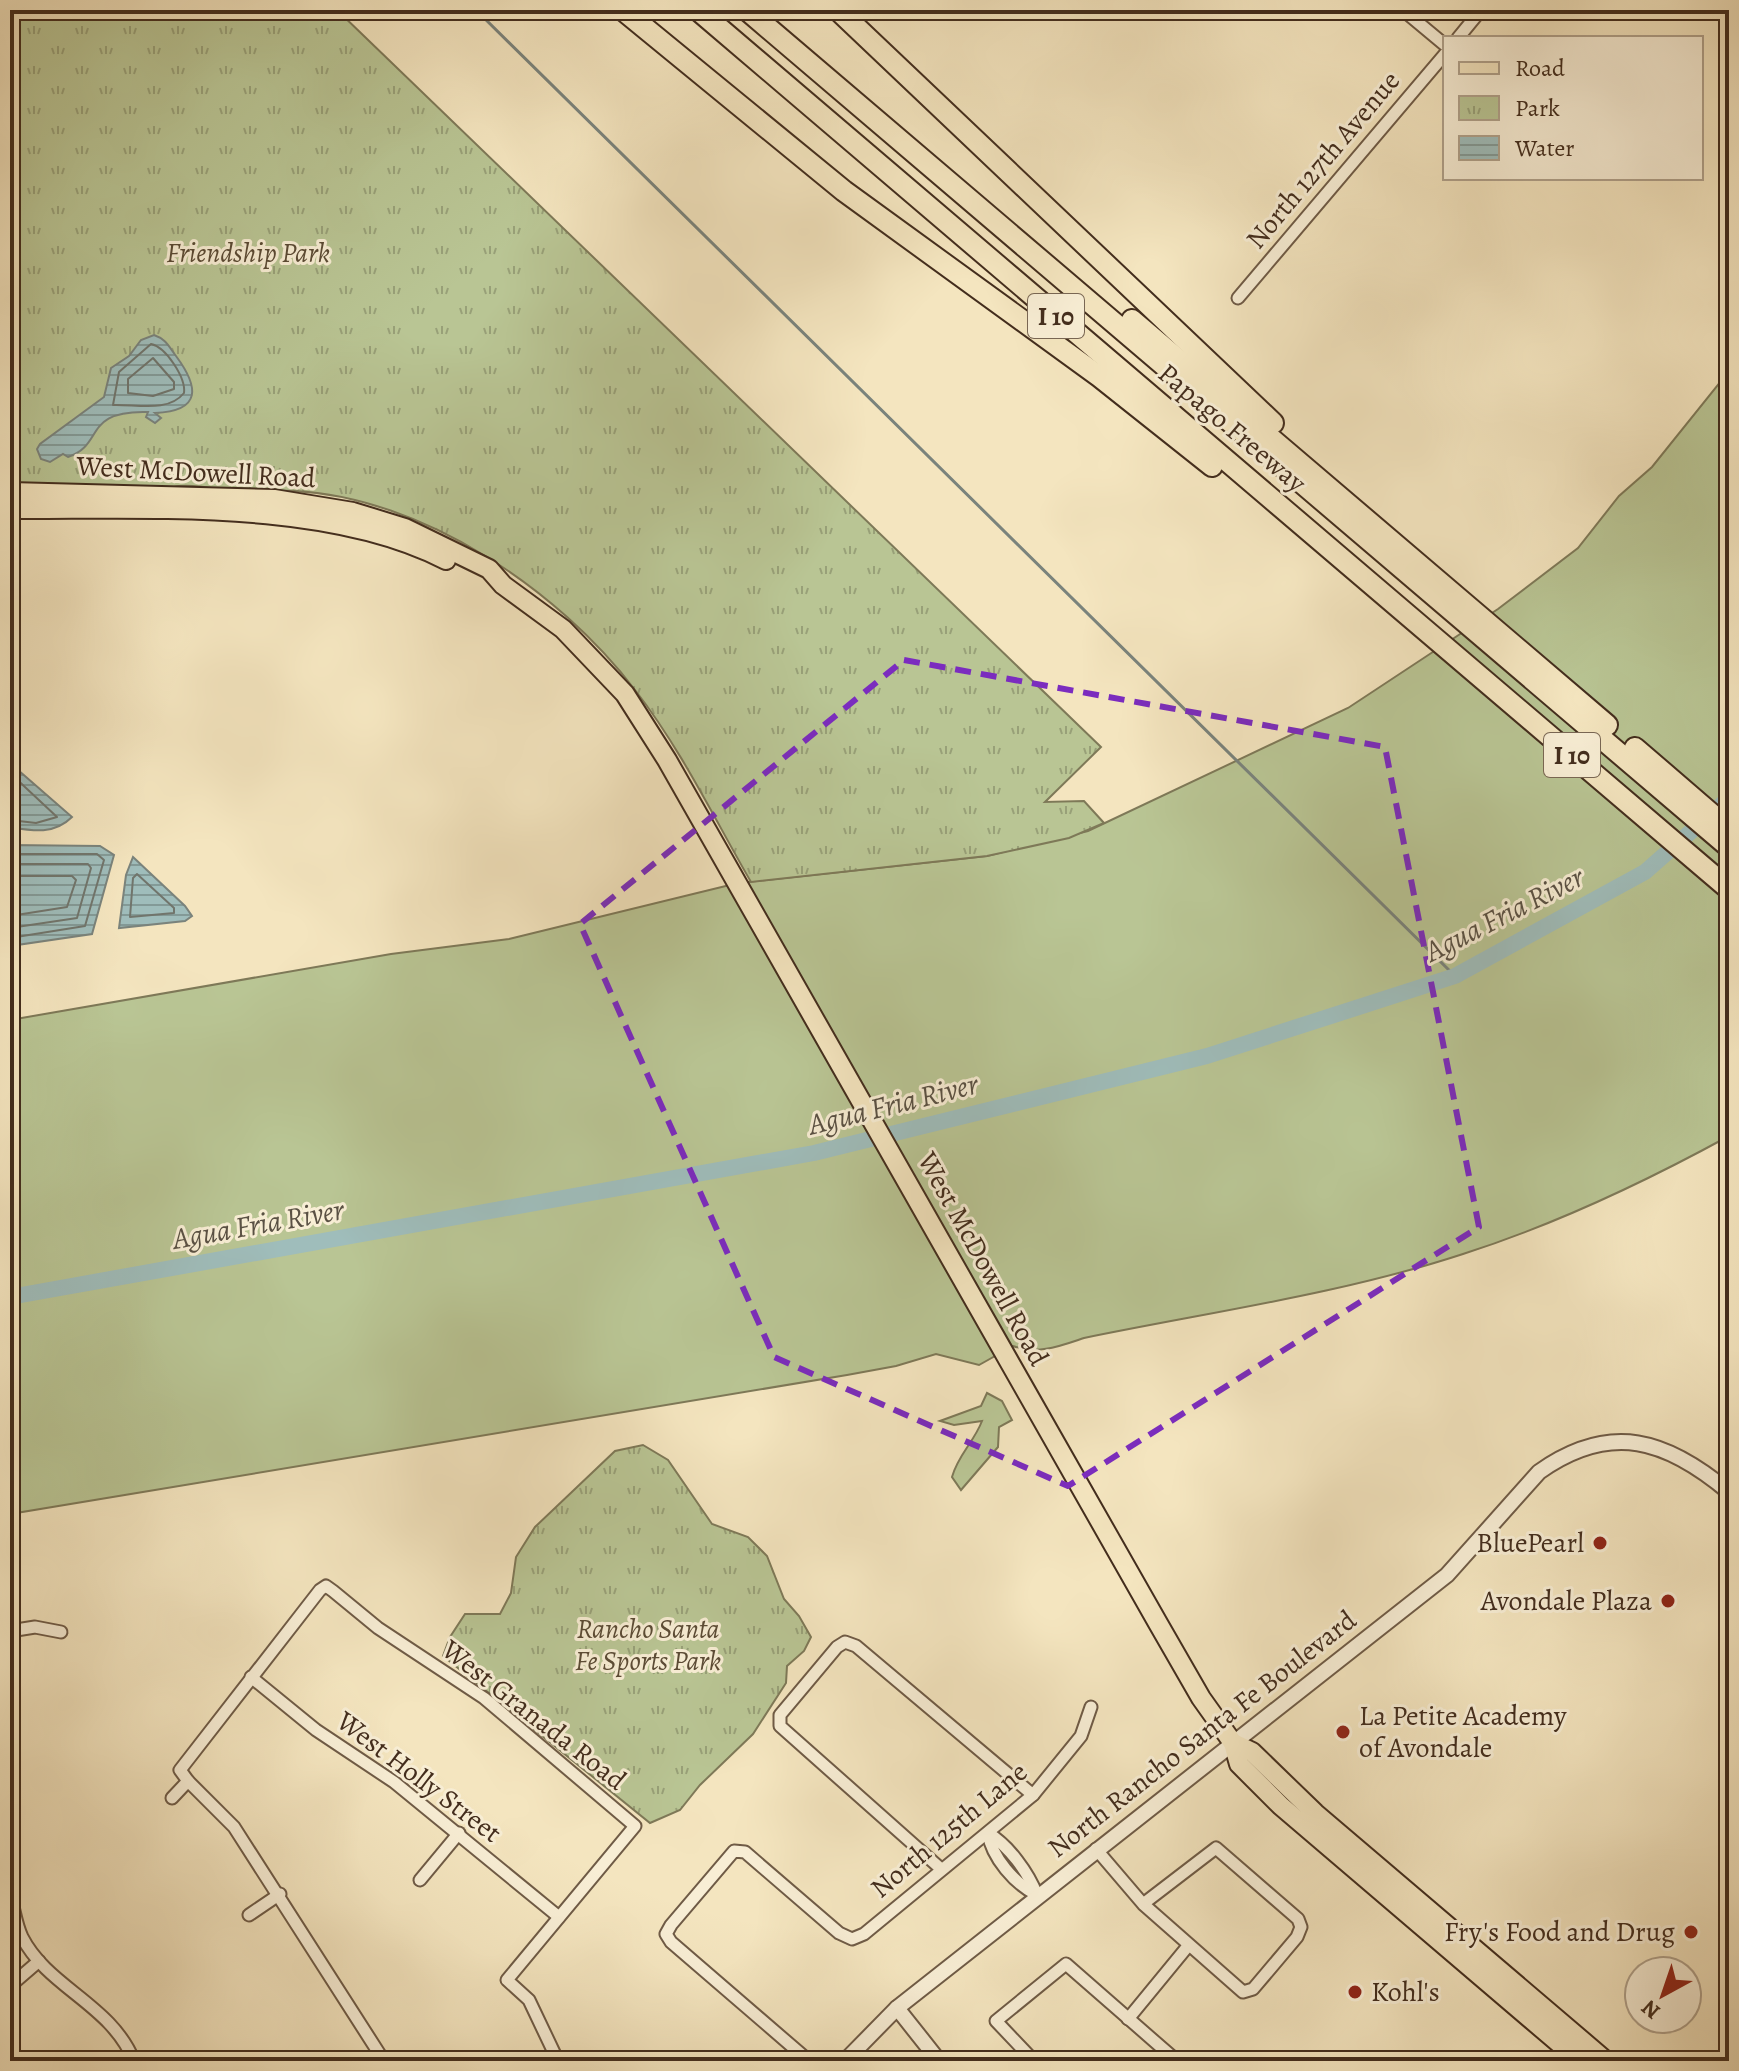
<svg xmlns="http://www.w3.org/2000/svg" width="1739" height="2071" font-family="Alegreya,serif">
<style>
.grass{fill:#b9c594;stroke:#7e7958;stroke-width:2}
.park{fill:url(#park-tufts);stroke:#7e7958;stroke-width:2}
.water{fill:url(#water-rules);stroke:#7a837c;stroke-width:2}
.lines{fill:none;stroke-linecap:round;stroke-linejoin:round}
.shore{stroke:#71756c;stroke-width:2}
.stream{stroke:#7a837c;stroke-width:3}
.river{stroke:#9fbdbb;stroke-width:16}
.minor-casing{stroke:#6f5b46;stroke-width:15}
.tertiary-casing{stroke:#6f5b46;stroke-width:18}
.primary-casing{stroke:#432d1d;stroke-width:22}
.motorway-casing{stroke:#432d1d;stroke-width:24}
.minor{stroke:#f8eed5;stroke-width:11}
.tertiary{stroke:#f8eed5;stroke-width:14}
.primary{stroke:#f4e5bf;stroke-width:18}
.motorway{stroke:#f4e5bf;stroke-width:20}
.marked{fill:none;stroke:#7b2cbf;stroke-width:6;stroke-dasharray:16 10;stroke-linejoin:round}
.poi-dot{fill:#8f2418;stroke:#f8eed5;stroke-width:3}
.labels{text-anchor:middle;dominant-baseline:central;stroke-width:6;stroke-linejoin:round;paint-order:stroke}
.shield{fill:#f8eed5;stroke:#796754;stroke-width:2}
.shield-label{font-size:26px;font-weight:bold;fill:#432d1d}
.street-label{font-size:28px;fill:#432d1d;stroke:#f8eed5}
.park-label{font-size:28px;font-style:italic;fill:#5b4b35;stroke:#f8eed5}
.poi-label{font-size:28px;fill:#432d1d;stroke:#f8eed5;text-anchor:end}
.water-label{font-size:30px;font-style:italic;fill:#5a5144;stroke:#f8eed5}
</style>
<defs>
<pattern id="park-tufts" width="24" height="20" patternUnits="userSpaceOnUse" patternTransform="scale(2)"><rect width="24" height="20" fill="#b9c594"/><path d="M3 7l-1-3M5 7V3M7 7l1-3M15 17l-1-3M17 17v-4M19 17l1-3" fill="none" stroke="#98a078"/></pattern>
<pattern id="water-rules" width="6" height="5" patternUnits="userSpaceOnUse" patternTransform="scale(2)"><rect width="6" height="5" fill="#9fbdbb"/><path d="M0 2.5h6" fill="none" stroke="#839a97"/></pattern>
</defs>
<rect width="100%" height="100%" fill="#f4e5bf"/>
<filter id="stains"><feTurbulence type="fractalNoise" baseFrequency=".0025" numOctaves="4"/><feColorMatrix values="0 0 0 0 .2 0 0 0 0 .09 0 0 0 0 .02 0 0 0 .5 -.17"/></filter>
<radialGradient id="worn" r=".72"><stop offset=".6" stop-color="#630" stop-opacity="0"/><stop offset="1" stop-color="#630" stop-opacity=".3"/></radialGradient>
<g class="grass">
<path d="M1729 371V1136C1643 1183 1557 1224 1463 1254 1341 1294 1210 1312 1084 1338 1060 1346 1038 1355 1013 1346L979 1365 936 1354 896 1366 847 1375 10 1514V1020L391 954 509 939 738 883 987 856 1088 831 1348 708 1498 609 1578 548 1619 496 1652 467Z"/>
<path d="M987 1393 1002 1401 1012 1420 999 1427 998 1447 961 1490 952 1477C958 1455 974 1442 982 1421L954 1425 940 1421 981 1406Z"/>
</g>
<g class="park">
<path d="M337 10 1101 747 1045 802 1084 801 1104 823 1069 838 987 856 751 882C714 818 681 749 635 690 559 590 422 497 294 491 275 490 257 493 239 492 219 490 199 484 179 486 171 487 164 491 155 491 107 489 59 485 10 485V11Z"/>
<polygon points="643,1445 668,1460 712,1524 748,1537 767,1556 784,1599 799,1616 811,1637 804,1651 787,1666 786,1683 753,1734 700,1785 680,1810 650,1823 443,1656 450,1637 465,1614 500,1614 511,1593 516,1557 535,1527 615,1451"/>
</g>
<g class="water">
<path d="M154 335C166 339 169 347 176 356 199 387 202 411 155 413L161 418 155 423 146 417 148 412C82 410 105 445 68 457L63 454 50 462 41 459 37 449 40 444 104 397 111 368 129 356 141 340Z"/>
<path d="M10 763 72 817C54 835 33 831 10 827Z"/>
<polygon points="10,845 100,846 114,855 92,934 10,946"/>
<polygon points="133,857 185,906 192,916 185,921 119,928 126,875"/>
</g>
<g class="lines">
<g class="shore">
<path d="M151 344C166 347 186 378 184 393 168 413 136 404 113 405L119 372Z"/>
<polygon points="153,358 174,382 174,389 153,396 128,393 128,379"/>
<polyline points="10,773 57,817 36,823 10,820"/>
<polyline points="10,854 97,854 104,860 85,926 10,938"/>
<polyline points="10,864 88,864 91,868 77,918 10,928"/>
<polygon points="137,874 174,908 174,913 130,917 133,878"/>
<polyline points="10,876 72,876 76,880 67,907 10,916"/>
</g>
<polyline class="stream" points="476,10 1455,976"/>
<polyline class="river" points="10,1297 814,1153 1207,1056 1455,976 1645,872 1729,798"/>
<g class="minor-casing">
<g id="minor">
<polyline points="1403,10 1445,45"/>
<polyline points="1458,38 1481,10"/>
<polyline points="1238,298 1445,54"/>
<polyline points="10,1631 35,1627 61,1632"/>
<polyline points="251,1677 316,1730 394,1782 559,1917"/>
<polyline points="188,1781 234,1827 384,2061"/>
<polyline points="172,1798 188,1781 180,1770 320,1590 326,1586 333,1591 378,1628 484,1698 635,1826 507,1980 529,2000 558,2061"/>
<path d="M988 1833C992 1858 1015 1884 1037 1895"/>
<path d="M988 1833C1009 1846 1028 1872 1037 1895"/>
<polyline points="1096,1849 1143,1904 1243,1992 1253,1989 1297,1937 1301,1927 1298,1919 1216,1848 1143,1904"/>
<polyline points="940,1868 780,1726 780,1715 837,1647 845,1642 856,1646 1033,1795"/>
<polyline points="420,1880 459,1833"/>
<path d="M10 1895C14 1908 16 1925 22 1937 48 1988 111 2004 134 2061"/>
<polyline points="249,1915 280,1894"/>
<polyline points="10,1986 39,1961"/>
<polyline points="1128,2019 1188,1946"/>
<polyline points="809,2061 671,1942 666,1934 671,1925 734,1851 745,1852 839,1933 852,1939 864,1934 1033,1795 1081,1736 1091,1707"/>
<polyline points="1034,2061 996,2021 1066,1964 1177,2061"/>
</g>
</g>
<g class="tertiary-casing">
<g id="tertiary">
<polyline points="897,2008 939,2061"/>
<path d="M845 2061 897 2008 1447 1575 1539 1472C1611 1421 1667 1440 1729 1492"/>
</g>
</g>
<g class="primary-casing">
<g id="primary">
<polyline points="10,492 274,499 353,512 405,528 489,569 503,585 563,629 625,694 667,760 1159,1625 1201,1698 1233,1743 1239,1764 1281,1806 1580,2061"/>
<path d="M10 509C143 510 326 498 446 560"/>
<polyline points="1233,1743 1252,1752 1315,1813 1606,2061"/>
</g>
</g>
<g class="motorway-casing">
<g id="motorway">
<polyline points="623,10 844,191 1100,377 1212,466"/>
<polyline points="698,10 1729,889"/>
<polyline points="747,10 1729,847"/>
<polyline points="838,10 1273,423"/>
<polyline points="1132,320 1607,725"/>
<polyline points="1635,748 1729,829"/>
</g>
</g>
<use href="#minor" class="minor"/>
<use href="#tertiary" class="tertiary"/>
<use href="#primary" class="primary"/>
<use href="#motorway" class="motorway"/>
</g>
<path class="marked" d="M904 660 1385 747 1479 1227 1068 1486 774 1357 580 924Z"/>
<g class="poi-dot">
<circle cx="1600" cy="1543" r="8"/>
<circle cx="1668" cy="1601" r="8"/>
<circle cx="1343" cy="1732" r="8"/>
<circle cx="1691" cy="1932" r="8"/>
<circle cx="1355" cy="1992" r="8"/>
</g>
<g class="labels">
<g class="shield">
<rect x="1028" y="294" width="56" height="44" rx="6"/>
<rect x="1544" y="733" width="56" height="44" rx="6"/>
</g>
<g class="shield-label">
<text x="1056" y="316">I 10</text>
<text x="1572" y="755">I 10</text>
</g>
<g class="street-label">
<text transform="translate(1323 160) rotate(-50)">North 127th Avenue</text>
<text transform="translate(1232 428) rotate(40)">Papago Freeway</text>
<text transform="translate(196 472) rotate(3)">West McDowell Road</text>
<text transform="translate(983 1259) rotate(61)">West McDowell Road</text>
<text transform="translate(534 1715) rotate(38)">West Granada Road</text>
<text transform="translate(1202 1734) rotate(-38)">North Rancho Santa Fe Boulevard</text>
<text transform="translate(419 1777) rotate(37)">West Holly Street</text>
<text transform="translate(949 1830) rotate(-40)">North 125th Lane</text>
</g>
<g class="park-label">
<text x="248" y="253">Friendship Park</text>
<text x="648" y="1629">Rancho Santa<tspan x="648" dy="32">Fe Sports Park</tspan></text>
</g>
<g class="poi-label">
<text x="1584" y="1543">BluePearl</text>
<text x="1652" y="1601">Avondale Plaza</text>
<text x="1359" y="1716" text-anchor="start">La Petite Academy<tspan x="1359" dy="32">of Avondale</tspan></text>
<text x="1675" y="1932">Fry's Food and Drug</text>
<text x="1371" y="1992" text-anchor="start">Kohl's</text>
</g>
<g class="water-label">
<text transform="translate(1504 914) rotate(-27)">Agua Fria River</text>
<text transform="translate(893 1104) rotate(-14)">Agua Fria River</text>
<text transform="translate(258 1224) rotate(-10)">Agua Fria River</text>
</g>
</g>
<rect width="1739" height="2071" fill="none" stroke="#f4e5bf" stroke-width="40"/>
<rect x="12" y="12" width="1715" height="2047" fill="none" stroke="#432d1d" stroke-width="4"/>
<rect x="20" y="20" width="1699" height="2031" fill="none" stroke="#432d1d" stroke-width="2"/>
<rect x="1443" y="36" width="260" height="144" fill="#f8eed5" stroke="#b0a18b" stroke-width="2"/>
<rect x="1459" y="62" width="40" height="12" fill="#f4e5bf" stroke="#b0a18b" stroke-width="2"/>
<text x="1515" y="76" font-size="24" fill="#432d1d">Road</text>
<rect x="1459" y="96" width="40" height="24" fill="url(#park-tufts)" stroke="#b0a18b" stroke-width="2"/>
<text x="1515" y="116" font-size="24" fill="#432d1d">Park</text>
<rect x="1459" y="136" width="40" height="24" fill="url(#water-rules)" stroke="#b0a18b" stroke-width="2"/>
<text x="1515" y="156" font-size="24" fill="#432d1d">Water</text>
<g transform="translate(1663 1995) rotate(220)"><circle r="38" fill="#f8eed5" stroke="#b0a18b" stroke-width="2"/>
<path d="M0-6L14 30L0 20L-14 30Z" fill="#8f2418"/>
<text y="-12" font-size="22" font-weight="bold" text-anchor="middle" fill="#432d1d">N</text>
</g>
<rect width="100%" height="100%" filter="url(#stains)"/>
<rect width="100%" height="100%" fill="url(#worn)"/>
</svg>
